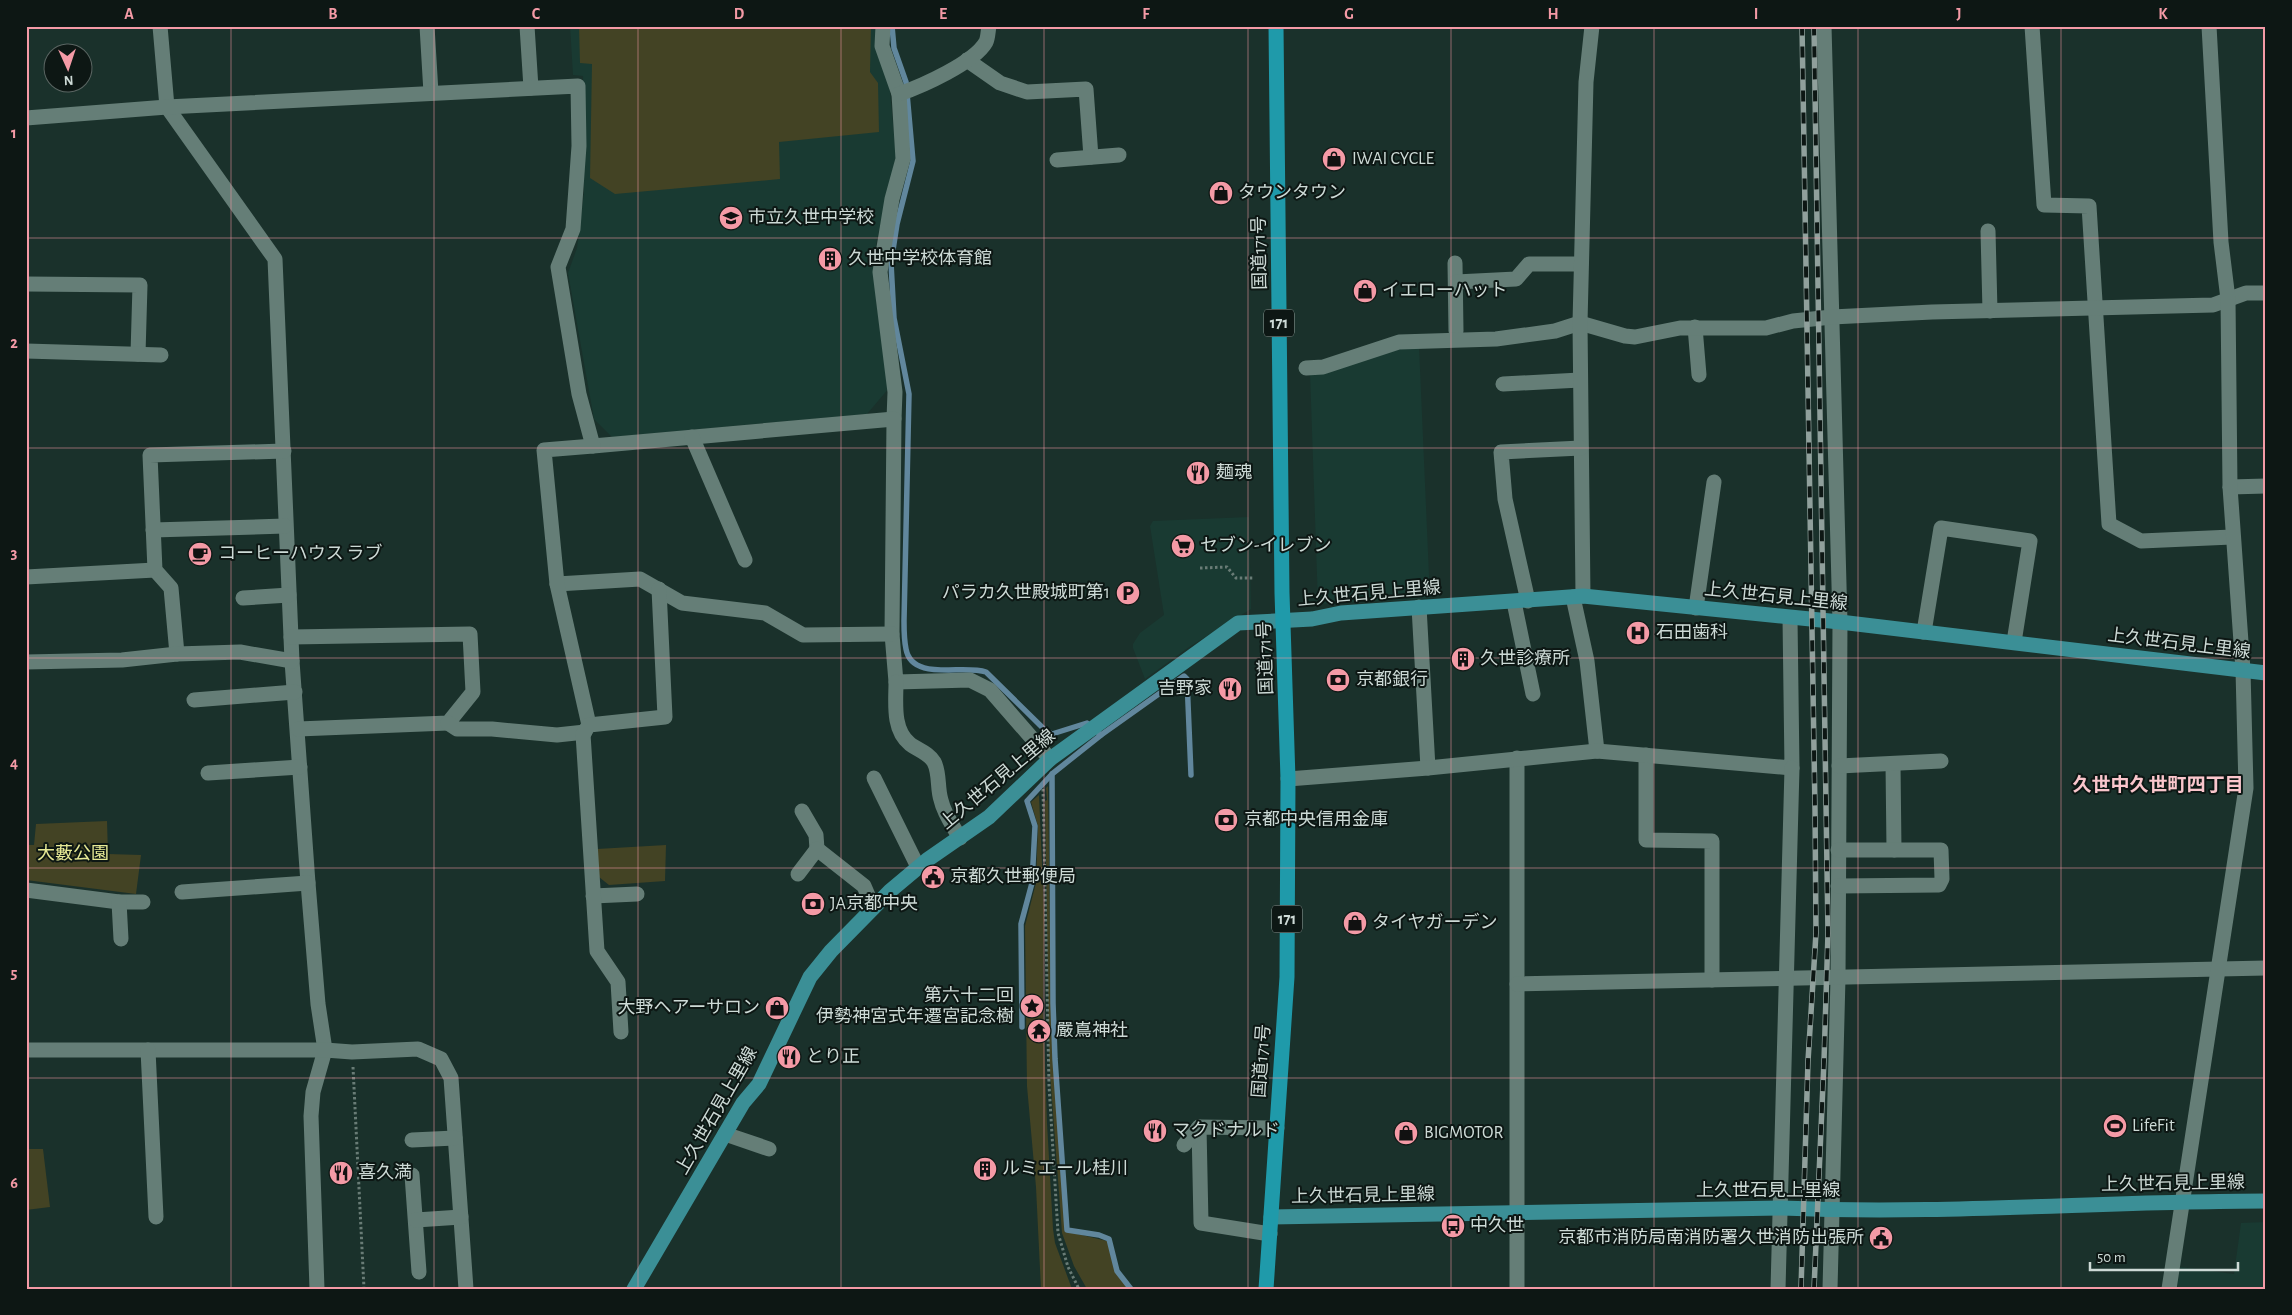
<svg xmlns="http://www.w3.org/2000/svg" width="2292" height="1315" font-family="'Alegreya Sans','Noto Sans JP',sans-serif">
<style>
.built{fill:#193a32}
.green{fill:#434324}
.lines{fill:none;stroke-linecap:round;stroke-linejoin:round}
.stream{stroke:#61879d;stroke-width:5.5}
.path{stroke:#697c76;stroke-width:3;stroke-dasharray:2.5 2.5;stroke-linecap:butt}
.minor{stroke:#657e77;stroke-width:15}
.major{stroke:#3b8f96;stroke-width:15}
.highway{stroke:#1f9aaa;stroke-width:15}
.rail-casing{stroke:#90a09c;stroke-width:5.5}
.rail{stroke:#0d1714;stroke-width:4;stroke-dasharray:11;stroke-linecap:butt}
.grid{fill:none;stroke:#f49aa6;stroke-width:1;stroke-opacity:0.55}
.labels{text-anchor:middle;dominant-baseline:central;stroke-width:4;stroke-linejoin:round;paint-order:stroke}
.shield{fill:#0d1714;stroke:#93a09c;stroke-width:1}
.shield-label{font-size:16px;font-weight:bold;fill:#cddad6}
.poi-label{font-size:18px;fill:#cddad6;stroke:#0d1714;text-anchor:start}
.street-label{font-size:18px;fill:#cddad6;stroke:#0d1714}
.park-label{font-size:18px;fill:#e6e995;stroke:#0d1714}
.neighbourhood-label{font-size:19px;font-weight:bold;fill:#fac6cc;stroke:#0d1714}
.neatline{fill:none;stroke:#f49aa6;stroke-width:2}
.grid-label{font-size:16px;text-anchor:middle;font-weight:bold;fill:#f49aa6}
</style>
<rect width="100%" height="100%" fill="#1a312b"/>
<g class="built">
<polygon points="570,26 877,26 889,81 896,156 876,244 876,301 886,357 889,388 867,414 612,437 594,419 568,273 577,248 584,193 583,76 573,75"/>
<polygon points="1419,346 1430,598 1318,604 1310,373 1404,348"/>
<polygon points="1249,517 1251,609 1189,647 1145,679 1133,648 1133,644 1140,633 1164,615 1150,526 1153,521"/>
<polygon points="2266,1222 2266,1289 2177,1289 2180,1267 2234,1274 2241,1223"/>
</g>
<g class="green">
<polygon points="579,26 871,26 870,72 878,83 879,132 779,142 780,179 615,194 590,178 592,64 580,63"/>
<polygon points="1048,786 1051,1003 1065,1231 1107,1241 1115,1271 1128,1289 1087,1289 1074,1266 1062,1233 1049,1059 1045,801 1047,800 1046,788"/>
<polygon points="1039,795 1044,912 1043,1013 1047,1123 1053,1229 1055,1243 1072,1289 1041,1289 1036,1187 1027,1086 1025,926 1036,883 1038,826 1031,802"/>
<polygon points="107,821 108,854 141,855 136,894 26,880 26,845 34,845 36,824"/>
<polygon points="666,845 665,881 609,885 599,877 597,849"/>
<polygon points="26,1149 43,1149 50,1207 26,1210"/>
</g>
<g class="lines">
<g class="stream">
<path d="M892 26 894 48 906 82 913 161 897 224 891 263 894 318 909 394 904 621C904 630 904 640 906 649 912 682 963 664 986 672L1046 731 1052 734 1087 723 1101 735"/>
<polyline points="1022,1027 1021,924 1032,883 1035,826 1027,801 1052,774"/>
<polyline points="1131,1289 1117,1271 1109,1239 1099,1235 1067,1230 1055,1059 1053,1003 1052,774 1101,735 1184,676 1187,679 1191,775"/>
</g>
<g class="path">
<polyline points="1200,568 1227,567 1236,578 1254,578"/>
<polyline points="1043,789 1049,1085 1058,1233 1068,1267 1079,1289"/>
<polyline points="353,1067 364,1289"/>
</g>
<g class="minor">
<polyline points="160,26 167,107 275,259 292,661 308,883 318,1004 325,1050 313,1092 311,1116 317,1289"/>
<polyline points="427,26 431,93"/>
<polyline points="527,26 531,88"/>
<polyline points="883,26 882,46 899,94 903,159 892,199 880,272 895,392 894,419"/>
<polyline points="1824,26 1840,622 1838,978 1830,1289"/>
<polyline points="2032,26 2044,205 2089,206 2109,524 2141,541 2232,537"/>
<polyline points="967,60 1000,83 1027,92 1086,89 1091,157"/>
<path d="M899 94C922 86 974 63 986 42 988 38 988 31 989 26"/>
<polyline points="26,118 167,107 578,86 579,146 573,229 558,267 579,394 593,446 894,419 892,634 896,682 970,680 990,690 1050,759"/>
<polyline points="1057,160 1119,155"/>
<polyline points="1988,231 1990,311"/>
<polyline points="1455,263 1456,331"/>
<polyline points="1456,282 1516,279 1529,264 1581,264"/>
<polyline points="26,284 140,285 138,354"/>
<polyline points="1695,327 1699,375"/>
<polyline points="26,351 161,355"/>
<polyline points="1306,368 1323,367 1399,342 1496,339 1555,331 1580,323 1625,336 1635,337 1680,328 1766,328 1793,321 1832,317 1932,312 2213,305 2246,293 2266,293"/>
<polyline points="1503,384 1580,380"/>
<polyline points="692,437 745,560"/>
<polyline points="2230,487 2266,486"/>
<polyline points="153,530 285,526"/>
<polyline points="26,577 155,570"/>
<polyline points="557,584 640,579 682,603 765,613 803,635 892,634"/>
<polyline points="1583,596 1580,323 1586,82 1592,26"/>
<polyline points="1573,597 1587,661 1597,751"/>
<polyline points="243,598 289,595"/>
<polyline points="1528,601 1505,499 1501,452 1581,448"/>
<polyline points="1514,602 1533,694"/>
<polyline points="1419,607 1428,768"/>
<polyline points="1696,608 1714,482"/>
<polyline points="1924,632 1941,528 2030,541 2014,642"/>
<polyline points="291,637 470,634 473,692 448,723 298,729"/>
<polyline points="177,654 171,588 155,570 150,455 284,451"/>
<polyline points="26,662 122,660 177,654 240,652 292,661"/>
<path d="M896 682C896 702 892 730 910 744 918 750 929 753 934 762 940 773 937 788 941 800 944 814 953 826 960 838"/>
<polyline points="194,700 295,692"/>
<polyline points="448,723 457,729 492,729 557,735 585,732"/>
<polyline points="589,725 557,584 544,450 593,446"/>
<polyline points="1646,755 1646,840 1712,841 1712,980"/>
<polyline points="1517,758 1517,1289"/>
<polyline points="1893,764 1894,850"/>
<polyline points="1839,766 1941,761"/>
<polyline points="208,773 300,767"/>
<polyline points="874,778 918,867"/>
<polyline points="1288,779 1428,768 1597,751 1792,768 1790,618"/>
<polyline points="802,811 816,835 817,849"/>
<polyline points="798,874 817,849 864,886 873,907"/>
<polyline points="1838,886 1939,885 1942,879 1941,850 1838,850"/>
<polyline points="26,890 119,902 143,902"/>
<polyline points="182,892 308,883"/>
<polyline points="593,896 637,894"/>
<polyline points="119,902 121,939"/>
<polyline points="1517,984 2266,968"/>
<polyline points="621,1032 618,982 597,951 583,734 589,725 665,717 659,589"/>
<polyline points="26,1050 325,1050 352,1052 418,1049 441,1059 451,1078 466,1289"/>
<polyline points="148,1050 156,1217"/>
<polyline points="1199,1127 1201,1223 1270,1234"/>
<polyline points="725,1134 769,1149"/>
<polyline points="412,1140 455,1138"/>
<polyline points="1184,1145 1199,1127 1277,1128"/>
<polyline points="412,1175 419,1272"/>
<polyline points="416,1220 461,1217"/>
<polyline points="1778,1289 1792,768"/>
<polyline points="2169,1289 2246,788 2243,670 2230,487 2228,299 2221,242 2209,26"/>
</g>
<g class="major">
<path d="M1271 1217 1782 1208C1943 1215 2104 1201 2266 1201"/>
<polyline points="634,1289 743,1103 759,1084 810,977 831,951 890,891 927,860 989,817 1050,759 1238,623 1312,619 1341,613 1583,596 1840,622 2266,673"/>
</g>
<polyline class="highway" points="1266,1289 1287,977 1288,779 1282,593 1276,26"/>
<g class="rail-casing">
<g id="rail">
<polyline points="1801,1289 1808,1061 1816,933 1815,810 1802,26"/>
<polyline points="1814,1289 1824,1061 1828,933 1814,26"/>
</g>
</g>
<use href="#rail" class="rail"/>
</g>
<path class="grid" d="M231 26V1289M434 26V1289M638 26V1289M841 26V1289M1044 26V1289M1248 26V1289M1451 26V1289M1654 26V1289M1858 26V1289M2061 26V1289M26 238H2266M26 448H2266M26 658H2266M26 868H2266M26 1078H2266"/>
<defs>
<g id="shop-disc" transform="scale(1.25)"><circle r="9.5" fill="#f49aa6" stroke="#0d1714"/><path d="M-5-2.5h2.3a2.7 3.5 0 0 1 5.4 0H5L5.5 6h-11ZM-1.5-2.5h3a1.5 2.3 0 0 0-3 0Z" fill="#111"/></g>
<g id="school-disc" transform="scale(1.25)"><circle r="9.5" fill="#f49aa6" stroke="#0d1714"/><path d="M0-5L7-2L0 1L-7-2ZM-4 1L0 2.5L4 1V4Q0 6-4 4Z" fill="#111"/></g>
<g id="building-disc" transform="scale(1.25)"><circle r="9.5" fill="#f49aa6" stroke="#0d1714"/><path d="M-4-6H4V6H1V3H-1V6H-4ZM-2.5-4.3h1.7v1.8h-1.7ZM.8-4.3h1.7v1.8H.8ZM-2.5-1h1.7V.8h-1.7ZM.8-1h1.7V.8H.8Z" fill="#111"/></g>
<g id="restaurant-disc" transform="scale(1.25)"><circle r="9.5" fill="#f49aa6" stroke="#0d1714"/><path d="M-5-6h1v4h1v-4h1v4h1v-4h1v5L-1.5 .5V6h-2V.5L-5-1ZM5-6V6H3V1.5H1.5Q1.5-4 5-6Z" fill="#111"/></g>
<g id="supermarket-disc" transform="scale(1.25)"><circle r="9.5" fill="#f49aa6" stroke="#0d1714"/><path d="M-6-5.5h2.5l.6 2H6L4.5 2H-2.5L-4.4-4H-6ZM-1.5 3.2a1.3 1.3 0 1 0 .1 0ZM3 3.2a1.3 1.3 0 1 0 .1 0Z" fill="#111"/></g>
<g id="cafe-disc" transform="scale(1.25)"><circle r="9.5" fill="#f49aa6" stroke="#0d1714"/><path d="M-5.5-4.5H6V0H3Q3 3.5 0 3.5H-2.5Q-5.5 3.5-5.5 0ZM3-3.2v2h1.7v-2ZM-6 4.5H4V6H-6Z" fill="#111"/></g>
<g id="parking-disc" transform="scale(1.25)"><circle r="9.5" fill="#f49aa6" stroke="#0d1714"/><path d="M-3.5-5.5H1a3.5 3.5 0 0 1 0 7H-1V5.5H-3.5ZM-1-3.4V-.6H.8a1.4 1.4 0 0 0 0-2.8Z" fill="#111"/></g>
<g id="hospital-disc" transform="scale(1.25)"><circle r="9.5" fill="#f49aa6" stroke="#0d1714"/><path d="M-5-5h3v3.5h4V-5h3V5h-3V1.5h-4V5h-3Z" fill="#111"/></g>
<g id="bank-disc" transform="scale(1.25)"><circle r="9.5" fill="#f49aa6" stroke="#0d1714"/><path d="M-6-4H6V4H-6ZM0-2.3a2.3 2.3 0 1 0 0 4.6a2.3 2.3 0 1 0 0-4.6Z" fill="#111"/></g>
<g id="civic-disc" transform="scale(1.25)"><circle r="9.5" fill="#f49aa6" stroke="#0d1714"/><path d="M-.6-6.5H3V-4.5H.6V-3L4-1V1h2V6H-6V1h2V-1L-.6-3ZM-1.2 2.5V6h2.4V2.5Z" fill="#111"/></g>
<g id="sight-disc" transform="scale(1.25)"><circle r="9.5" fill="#f49aa6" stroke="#0d1714"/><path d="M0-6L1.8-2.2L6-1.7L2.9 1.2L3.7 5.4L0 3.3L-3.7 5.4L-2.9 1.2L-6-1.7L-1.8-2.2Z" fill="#111"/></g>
<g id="temple-disc" transform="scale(1.25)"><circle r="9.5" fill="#f49aa6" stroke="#0d1714"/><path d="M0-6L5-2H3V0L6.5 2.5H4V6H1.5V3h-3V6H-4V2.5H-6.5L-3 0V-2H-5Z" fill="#111"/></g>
<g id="stadium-disc" transform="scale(1.25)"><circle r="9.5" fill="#f49aa6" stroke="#0d1714"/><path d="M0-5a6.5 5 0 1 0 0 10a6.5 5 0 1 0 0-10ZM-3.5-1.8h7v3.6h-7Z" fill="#111"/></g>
<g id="bus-disc" transform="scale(1.25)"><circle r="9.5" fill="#f49aa6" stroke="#0d1714"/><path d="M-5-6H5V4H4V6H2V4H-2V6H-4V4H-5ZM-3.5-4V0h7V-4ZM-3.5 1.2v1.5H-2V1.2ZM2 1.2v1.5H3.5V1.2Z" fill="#111"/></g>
</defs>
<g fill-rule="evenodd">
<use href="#shop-disc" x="1334" y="159"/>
<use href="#shop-disc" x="1221" y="193"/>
<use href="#school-disc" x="731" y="218"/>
<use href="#building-disc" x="830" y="259"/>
<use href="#shop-disc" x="1365" y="291"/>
<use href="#restaurant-disc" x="1198" y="473"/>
<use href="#supermarket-disc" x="1183" y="546"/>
<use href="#cafe-disc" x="200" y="554"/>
<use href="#parking-disc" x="1128" y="593"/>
<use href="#hospital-disc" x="1638" y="633"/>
<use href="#building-disc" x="1463" y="659"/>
<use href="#bank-disc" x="1338" y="680"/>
<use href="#restaurant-disc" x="1230" y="689"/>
<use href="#bank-disc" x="1226" y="820"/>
<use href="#civic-disc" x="933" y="877"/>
<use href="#bank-disc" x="813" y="904"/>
<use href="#shop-disc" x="1355" y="923"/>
<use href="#sight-disc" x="1032" y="1006"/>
<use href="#shop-disc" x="777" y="1008"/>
<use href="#temple-disc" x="1039" y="1031"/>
<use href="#restaurant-disc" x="789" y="1057"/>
<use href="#stadium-disc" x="2115" y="1126"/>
<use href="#restaurant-disc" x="1155" y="1131"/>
<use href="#shop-disc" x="1406" y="1133"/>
<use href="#building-disc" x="985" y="1169"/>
<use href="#restaurant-disc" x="341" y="1173"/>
<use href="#bus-disc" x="1453" y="1226"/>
<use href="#civic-disc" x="1881" y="1238"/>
</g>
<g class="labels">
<g class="shield">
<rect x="1264" y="309.5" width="30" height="27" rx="4"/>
<rect x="1272" y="905.5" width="30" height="27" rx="4"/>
</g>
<g class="shield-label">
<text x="1279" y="323">171</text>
<text x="1287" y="919">171</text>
</g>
<g class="poi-label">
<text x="1352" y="159">IWAI CYCLE</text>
<text x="1238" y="193">タウンタウン</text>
<text x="748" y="218">市立久世中学校</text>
<text x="848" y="259">久世中学校体育館</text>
<text x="1382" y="291">イエローハット</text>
<text x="1216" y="473">麺魂</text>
<text x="1200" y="546">セブン-イレブン</text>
<text x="218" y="554">コーヒーハウス ラブ</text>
<text x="1110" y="593" text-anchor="end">パラカ久世殿城町第1</text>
<text x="1656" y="633">石田歯科</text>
<text x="1480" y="659">久世診療所</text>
<text x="1356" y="680">京都銀行</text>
<text x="1212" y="689" text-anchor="end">吉野家</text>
<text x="1244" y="820">京都中央信用金庫</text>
<text x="950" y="877">京都久世郵便局</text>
<text x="830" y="904">JA京都中央</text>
<text x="1372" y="923">タイヤガーデン</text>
<text x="1014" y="996" text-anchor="end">第六十二回<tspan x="1014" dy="21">伊勢神宮式年遷宮記念樹</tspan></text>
<text x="760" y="1008" text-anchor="end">大野ヘアーサロン</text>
<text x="1056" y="1031">嚴嶌神社</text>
<text x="806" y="1057">とり正</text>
<text x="2132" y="1126">LifeFit</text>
<text x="1172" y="1131">マクドナルド</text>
<text x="1424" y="1133">BIGMOTOR</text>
<text x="1002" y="1169">ルミエール桂川</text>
<text x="358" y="1173">喜久満</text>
<text x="1470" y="1226">中久世</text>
<text x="1864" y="1238" text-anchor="end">京都市消防局南消防署久世消防出張所</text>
</g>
<g class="street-label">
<text transform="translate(1260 253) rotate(-91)">国道171号</text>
<text transform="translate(1369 594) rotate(-5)">上久世石見上里線</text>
<text transform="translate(1776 597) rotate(6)">上久世石見上里線</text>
<text transform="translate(2179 644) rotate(7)">上久世石見上里線</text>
<text transform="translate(1266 658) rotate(-92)">国道171号</text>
<text transform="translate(998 780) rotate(-40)">上久世石見上里線</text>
<text transform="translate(1262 1061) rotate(-86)">国道171号</text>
<text transform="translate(717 1111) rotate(-60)">上久世石見上里線</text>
<text transform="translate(2173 1184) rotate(-1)">上久世石見上里線</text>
<text x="1768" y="1191">上久世石見上里線</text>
<text transform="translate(1363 1196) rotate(-1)">上久世石見上里線</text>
</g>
<g class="park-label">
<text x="73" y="854">大藪公園</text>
</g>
<g class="neighbourhood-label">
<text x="2158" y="785">久世中久世町四丁目</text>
</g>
</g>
<rect width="2292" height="1315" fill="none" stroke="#0d1714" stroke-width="55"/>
<g transform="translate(68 68) rotate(177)"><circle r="24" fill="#0d1714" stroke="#5a6562"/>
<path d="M0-4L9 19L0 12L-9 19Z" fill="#f49aa6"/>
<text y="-8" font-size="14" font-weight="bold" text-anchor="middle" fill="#cddad6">N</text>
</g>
<path d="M2090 1262v8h148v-8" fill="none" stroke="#cddad6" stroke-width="2.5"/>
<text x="2097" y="1262" font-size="15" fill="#cddad6" stroke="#0d1714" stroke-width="4" paint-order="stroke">50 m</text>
<rect x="28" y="28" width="2236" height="1260" class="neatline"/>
<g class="grid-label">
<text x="129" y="19">A</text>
<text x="333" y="19">B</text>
<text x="536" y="19">C</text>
<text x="739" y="19">D</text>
<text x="943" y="19">E</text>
<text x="1146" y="19">F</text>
<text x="1349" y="19">G</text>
<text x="1553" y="19">H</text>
<text x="1756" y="19">I</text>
<text x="1959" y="19">J</text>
<text x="2163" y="19">K</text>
<text x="14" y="138">1</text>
<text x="14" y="348">2</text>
<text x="14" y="558">3</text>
<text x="14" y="768">4</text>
<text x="14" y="978">5</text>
<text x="14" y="1188">6</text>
</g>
</svg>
